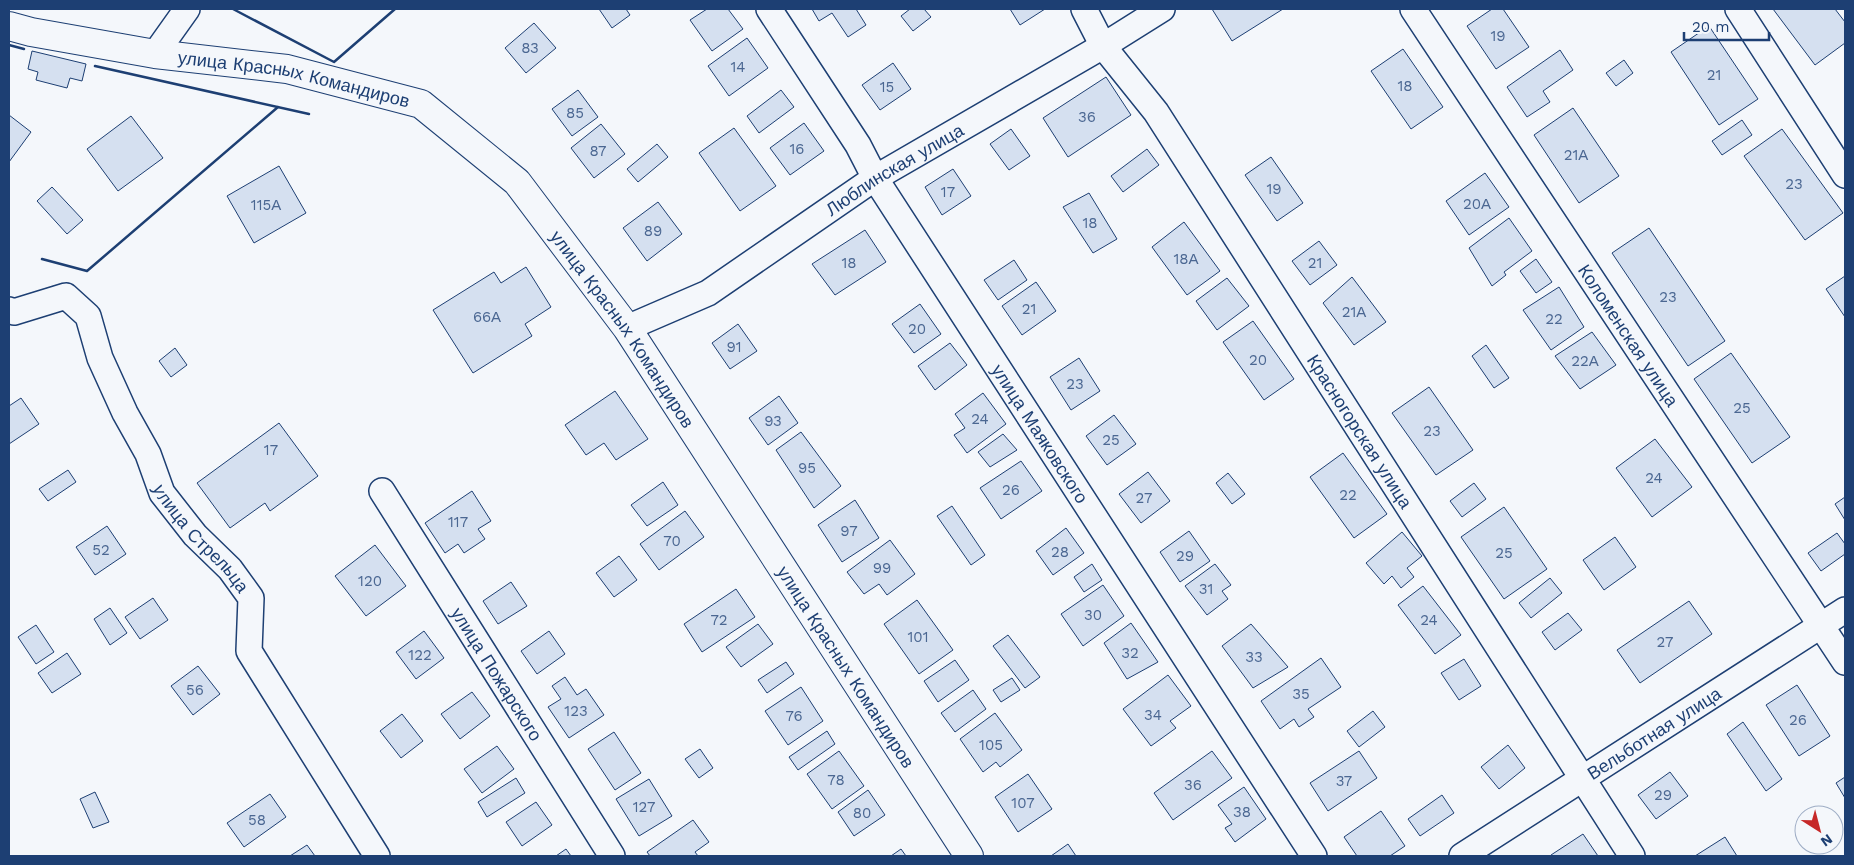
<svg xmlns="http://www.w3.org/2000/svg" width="1854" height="865" font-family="'Work Sans',sans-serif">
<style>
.building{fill:#d5e0f0;stroke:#1d3f73}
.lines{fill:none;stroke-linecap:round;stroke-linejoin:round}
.minor-casing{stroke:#1d3f73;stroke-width:28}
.tertiary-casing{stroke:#1d3f73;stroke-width:30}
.minor{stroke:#f4f7fb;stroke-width:25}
.tertiary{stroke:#f4f7fb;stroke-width:28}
.wall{stroke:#1d3f73;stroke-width:2.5}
.labels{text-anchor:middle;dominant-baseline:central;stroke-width:4;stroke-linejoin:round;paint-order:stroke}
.number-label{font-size:15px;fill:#4b6792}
.street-label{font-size:18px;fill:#1d3f73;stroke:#f4f7fb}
</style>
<rect width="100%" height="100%" fill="#f4f7fb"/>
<g class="building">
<polygon points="599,9 626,9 630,15 612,28"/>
<polygon points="707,9 728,9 743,29 712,51 690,20"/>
<polygon points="812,9 856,9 866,25 848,37 832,13 819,21"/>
<polygon points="910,9 924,9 931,17 913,31 901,16"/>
<polygon points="1010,9 1045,9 1020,25"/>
<polygon points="1212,9 1283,9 1232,41"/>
<polygon points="1492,9 1503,9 1529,47 1496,69 1467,26"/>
<polygon points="1773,9 1835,9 1845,22 1845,43 1815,65"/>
<polygon points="534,23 556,48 526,73 505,48"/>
<polygon points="1709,26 1758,99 1719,125 1671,52"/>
<polygon points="747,38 768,68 729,96 708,66"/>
<polygon points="1403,49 1443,107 1411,129 1371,71"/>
<polygon points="1560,50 1573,70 1543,91 1550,102 1527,117 1507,87"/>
<polygon points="32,51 86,64 82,81 70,78 67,88 36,80 38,72 28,69"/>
<polygon points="1624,60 1633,73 1616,86 1606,73"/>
<polygon points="893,63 911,89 880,110 862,85"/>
<polygon points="1106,77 1131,115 1068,157 1043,118"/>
<polygon points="578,90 598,117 572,136 552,109"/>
<polygon points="781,90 794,107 759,133 747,116"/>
<polygon points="1573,108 1619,176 1579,203 1534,135"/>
<polygon points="9,115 31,132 9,162"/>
<polygon points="131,116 163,158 118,191 87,149"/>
<polygon points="1742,120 1752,135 1722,155 1712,141"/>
<polygon points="804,123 824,151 790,175 770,148"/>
<polygon points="601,124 625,154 594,178 571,148"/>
<polygon points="734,128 776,186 740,211 699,153"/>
<polygon points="1011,129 1030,156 1009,170 990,144"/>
<polygon points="1782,129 1843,213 1805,240 1744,156"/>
<polygon points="657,144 668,157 638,182 627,169"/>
<polygon points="1147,149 1159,165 1123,192 1111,176"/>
<polygon points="1271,157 1303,203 1277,221 1245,175"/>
<polygon points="279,166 306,213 254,243 227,196"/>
<polygon points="953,169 971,196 942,215 925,187"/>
<polygon points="1485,173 1509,207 1469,235 1446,201"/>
<polygon points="52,187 83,220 67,234 37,201"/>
<polygon points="1089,193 1117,239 1093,253 1063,207"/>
<polygon points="658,202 682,234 647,261 623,228"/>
<polygon points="1509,218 1532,251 1504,272 1506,275 1492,286 1469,248"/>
<polygon points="1184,222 1220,271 1187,295 1152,247"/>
<polygon points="1649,228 1725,341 1688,366 1612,253"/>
<polygon points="865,230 886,262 835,295 812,264"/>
<polygon points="1319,241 1337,265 1310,285 1292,261"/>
<polygon points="1536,259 1552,282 1536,293 1520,271"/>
<polygon points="1014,260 1027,280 998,300 984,280"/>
<polygon points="526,267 551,307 525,324 532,336 473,373 433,310 494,272 501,283"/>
<polygon points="1845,276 1845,317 1826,289"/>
<polygon points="1352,277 1386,322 1354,345 1323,303"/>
<polygon points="1227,278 1249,306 1217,330 1196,301"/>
<polygon points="1036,282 1056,311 1022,335 1002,306"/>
<polygon points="1559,287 1584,327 1551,350 1523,310"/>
<polygon points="920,304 941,334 914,353 892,324"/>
<polygon points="1253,321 1294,379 1264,400 1223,342"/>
<polygon points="738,324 757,351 730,369 712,343"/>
<polygon points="1592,332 1616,365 1580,389 1555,356"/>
<polygon points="950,343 967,365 935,390 918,366"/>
<polygon points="1486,345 1509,378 1494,388 1472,356"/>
<polygon points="175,348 187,365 171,377 159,361"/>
<polygon points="1731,353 1790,437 1752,463 1694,379"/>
<polygon points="1079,358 1100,391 1071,410 1050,377"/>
<polygon points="1429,387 1473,450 1436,475 1392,413"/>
<polygon points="615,391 648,439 616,460 604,443 586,455 565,425"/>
<polygon points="983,393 1006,424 967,453 954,435 965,428 955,414"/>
<polygon points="779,396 798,423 768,445 749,418"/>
<polygon points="21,398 39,424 9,444 9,406"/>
<polygon points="1114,415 1136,444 1107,465 1086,436"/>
<polygon points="279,423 318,476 270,511 265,503 230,528 197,483"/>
<polygon points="801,432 841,486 814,508 776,450"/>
<polygon points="1003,434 1017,450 990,467 978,452"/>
<polygon points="1655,439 1692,487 1652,517 1616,468"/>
<polygon points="1343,453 1387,514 1354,538 1310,477"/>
<polygon points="1021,461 1042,491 1001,519 980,488"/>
<polygon points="68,470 76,482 48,501 39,489"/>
<polygon points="1148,472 1170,501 1141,523 1119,494"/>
<polygon points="1228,473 1245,494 1232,504 1216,483"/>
<polygon points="663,482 678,505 647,526 631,505"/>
<polygon points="1474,483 1486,499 1462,517 1450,501"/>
<polygon points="472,491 491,521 478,529 485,539 464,553 458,544 445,553 425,523"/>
<polygon points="1845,497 1845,520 1835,504"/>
<polygon points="855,500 879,538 842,562 818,525"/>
<polygon points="952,506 985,555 971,565 937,516"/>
<polygon points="1504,507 1547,569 1504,599 1461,537"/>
<polygon points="685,511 704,537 659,570 640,544"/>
<polygon points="107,526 126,554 95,575 76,547"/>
<polygon points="1066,528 1084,553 1053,575 1036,551"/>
<polygon points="1189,531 1210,561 1180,582 1160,552"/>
<polygon points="1402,532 1422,556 1407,568 1414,577 1401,588 1392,576 1384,584 1366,563"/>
<polygon points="1837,533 1845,544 1845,554 1821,571 1808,553"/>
<polygon points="1615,537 1636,567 1604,590 1583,560"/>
<polygon points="890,540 915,574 887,595 879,584 864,594 847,572"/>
<polygon points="375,545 406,586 366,616 335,576"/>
<polygon points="619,556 637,580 614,597 596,573"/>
<polygon points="1092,564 1102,580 1084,592 1074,577"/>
<polygon points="1215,564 1231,585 1222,591 1228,599 1207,615 1185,586"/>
<polygon points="1550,578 1562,593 1531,618 1519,603"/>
<polygon points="511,582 527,606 498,624 483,601"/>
<polygon points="1103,585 1124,616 1083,646 1061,614"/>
<polygon points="1423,586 1461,635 1435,654 1398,605"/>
<polygon points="736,589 755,617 702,652 684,624"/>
<polygon points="153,598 168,620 140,639 125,617"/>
<polygon points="917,600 953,650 919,674 884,624"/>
<polygon points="1689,601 1712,634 1640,683 1617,650"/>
<polygon points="110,608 127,633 110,645 94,619"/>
<polygon points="1568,613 1582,630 1555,650 1542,632"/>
<polygon points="1131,623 1158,662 1127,679 1104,643"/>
<polygon points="758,624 773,644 741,667 726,647"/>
<polygon points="1251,624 1288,667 1253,688 1222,646"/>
<polygon points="36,625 54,652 36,664 18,637"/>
<polygon points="424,631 444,658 416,679 396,652"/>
<polygon points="549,631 565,654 537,674 521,651"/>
<polygon points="1008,635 1040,677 1025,688 993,646"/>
<polygon points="67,653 81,674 52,693 38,673"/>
<polygon points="1321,658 1341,687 1308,709 1314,717 1299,727 1294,719 1280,729 1261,701"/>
<polygon points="1464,659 1481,686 1459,700 1441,673"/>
<polygon points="955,660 969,680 938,702 924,681"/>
<polygon points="786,662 794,674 767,693 758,680"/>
<polygon points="198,666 220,694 193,715 171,686"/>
<polygon points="1168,675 1191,706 1170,721 1176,728 1151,746 1123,709"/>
<polygon points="565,677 577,695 586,689 604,715 569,738 548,707 561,699 552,686"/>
<polygon points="1012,678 1020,690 1001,702 993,690"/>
<polygon points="1797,685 1830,736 1799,756 1766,705"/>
<polygon points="801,687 823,721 788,745 765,711"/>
<polygon points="973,690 986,709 955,732 941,713"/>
<polygon points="472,692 490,716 460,739 441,714"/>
<polygon points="1373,711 1385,727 1359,747 1347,731"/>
<polygon points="995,713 1022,750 1000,767 996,762 983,772 960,739"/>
<polygon points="402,714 423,741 401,758 380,731"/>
<polygon points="1743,722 1782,779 1766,791 1727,734"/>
<polygon points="827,731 835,744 798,770 789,757"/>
<polygon points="614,732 641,773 615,790 588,749"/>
<polygon points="1508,745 1525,768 1499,789 1481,767"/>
<polygon points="497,746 514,769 482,793 464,769"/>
<polygon points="700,749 713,768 699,778 685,759"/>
<polygon points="839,751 864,786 832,809 807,774"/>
<polygon points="1212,751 1232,778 1173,820 1154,793"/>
<polygon points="1359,751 1377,778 1328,811 1310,783"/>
<polygon points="1670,772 1688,796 1656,819 1638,795"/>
<polygon points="1028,774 1052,809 1018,832 995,797"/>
<polygon points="1845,777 1845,798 1836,783"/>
<polygon points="516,778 525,793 487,817 478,802"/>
<polygon points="649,779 672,816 639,836 616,799"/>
<polygon points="1244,787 1266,819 1235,842 1225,828 1232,824 1218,805"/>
<polygon points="868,790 885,815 854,836 838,812"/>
<polygon points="95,792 109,822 93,828 80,799"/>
<polygon points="270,794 286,817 244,847 227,823"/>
<polygon points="1442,795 1454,813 1420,836 1408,819"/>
<polygon points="536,802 552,825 522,846 506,822"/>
<polygon points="1381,811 1405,846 1390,856 1357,856 1344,837"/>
<polygon points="693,820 709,842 695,852 698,856 650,856 647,852"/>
<polygon points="1583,834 1598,856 1552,856 1551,855"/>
<polygon points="1725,837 1737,856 1695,856"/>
<polygon points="1068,844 1076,856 1051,856"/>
<polygon points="307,845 315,856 290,856"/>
<polygon points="566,849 571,856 556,856"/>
<polygon points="901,849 906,856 891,856"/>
</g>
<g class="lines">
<g class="minor-casing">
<g id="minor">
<path id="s1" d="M769 9 858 145 875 178 1314 856"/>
<path id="s2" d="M1084 9 1103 46 1156 112 1632 856"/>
<path id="s3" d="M1413 9 1845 662"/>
<polyline points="1738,9 1845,175"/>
<polyline points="155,54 187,9"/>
<path id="s4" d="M9 310 14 312 66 296 88 316 100 358 125 413 148 454 162 493 195 535 230 569 251 598 249 651 377 856"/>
<path id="s5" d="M627 328 708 293 875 178 1103 46 1162 9"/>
<path id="s6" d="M382 491 612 856"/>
<path id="s7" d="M1462 856 1845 610"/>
</g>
</g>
<g class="tertiary-casing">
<g id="tertiary">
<path id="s8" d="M9 26 31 32 155 54 287 69 421 104 517 182 627 328 969 856"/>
</g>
</g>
<use href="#minor" class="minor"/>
<use href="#tertiary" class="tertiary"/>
<g class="wall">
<polyline points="233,9 334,62 395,9"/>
<polyline points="9,45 24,49"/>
<polyline points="95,66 309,114"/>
<polyline points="42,259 87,271 278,107"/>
</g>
</g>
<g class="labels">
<g class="number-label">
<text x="1498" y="36">19</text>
<text x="530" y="48">83</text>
<text x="738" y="67">14</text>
<text x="1714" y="75">21</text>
<text x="1405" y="86">18</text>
<text x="887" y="87">15</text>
<text x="575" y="113">85</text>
<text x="1087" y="117">36</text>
<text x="797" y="149">16</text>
<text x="598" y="151">87</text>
<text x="1576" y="155">21А</text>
<text x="1794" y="184">23</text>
<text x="1274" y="189">19</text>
<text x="948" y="192">17</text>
<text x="1477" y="204">20А</text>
<text x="266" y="205">115А</text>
<text x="1090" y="223">18</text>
<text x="653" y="231">89</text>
<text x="1186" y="259">18А</text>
<text x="849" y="263">18</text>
<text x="1315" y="263">21</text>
<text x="1668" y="297">23</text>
<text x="1029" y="309">21</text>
<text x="1354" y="312">21А</text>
<text x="487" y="317">66А</text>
<text x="1554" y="319">22</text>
<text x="917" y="329">20</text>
<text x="734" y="347">91</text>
<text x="1258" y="360">20</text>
<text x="1585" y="361">22А</text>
<text x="1075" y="384">23</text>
<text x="1742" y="408">25</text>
<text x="980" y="419">24</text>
<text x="773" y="421">93</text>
<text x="1432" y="431">23</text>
<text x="1111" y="440">25</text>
<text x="271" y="450">17</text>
<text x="807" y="468">95</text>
<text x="1654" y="478">24</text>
<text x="1011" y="490">26</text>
<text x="1348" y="495">22</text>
<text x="1144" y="498">27</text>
<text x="458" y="522">117</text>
<text x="849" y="531">97</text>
<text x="672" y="541">70</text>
<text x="101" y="550">52</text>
<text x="1060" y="552">28</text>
<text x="1504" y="553">25</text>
<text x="1185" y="556">29</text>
<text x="882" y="568">99</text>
<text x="370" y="581">120</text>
<text x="1206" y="589">31</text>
<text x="1093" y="615">30</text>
<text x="719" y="620">72</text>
<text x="1429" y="620">24</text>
<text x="918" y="637">101</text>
<text x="1665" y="642">27</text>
<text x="1130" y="653">32</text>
<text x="420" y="655">122</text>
<text x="1254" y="657">33</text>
<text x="195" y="690">56</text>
<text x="1301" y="694">35</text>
<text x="576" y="711">123</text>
<text x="1153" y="715">34</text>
<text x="794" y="716">76</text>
<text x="1798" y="720">26</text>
<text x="991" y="745">105</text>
<text x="836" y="780">78</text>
<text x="1344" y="781">37</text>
<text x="1193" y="785">36</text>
<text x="1663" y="795">29</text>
<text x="1023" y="803">107</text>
<text x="644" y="807">127</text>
<text x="1242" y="812">38</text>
<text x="862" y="813">80</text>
<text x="257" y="820">58</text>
</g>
<g class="street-label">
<text stroke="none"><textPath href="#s8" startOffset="290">улица Красных Командиров</textPath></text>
<text stroke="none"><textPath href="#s5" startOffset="312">Люблинская улица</textPath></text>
<text stroke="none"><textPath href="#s8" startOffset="725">улица Красных Командиров</textPath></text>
<text stroke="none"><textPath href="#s3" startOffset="391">Коломенская улица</textPath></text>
<text stroke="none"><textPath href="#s2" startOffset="505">Красногорская улица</textPath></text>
<text stroke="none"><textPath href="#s1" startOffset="504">улица Маяковского</textPath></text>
<text stroke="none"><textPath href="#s4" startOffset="342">улица Стрельца</textPath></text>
<text stroke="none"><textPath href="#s8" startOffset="1130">улица Красных Командиров</textPath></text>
<text stroke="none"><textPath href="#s6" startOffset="216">улица Пожарского</textPath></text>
<text stroke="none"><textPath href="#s7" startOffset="228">Вельботная улица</textPath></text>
</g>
</g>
<rect width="1854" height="865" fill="none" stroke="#1d3f73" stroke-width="20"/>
<g transform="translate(1819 830) rotate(144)"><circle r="24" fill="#f4f7fb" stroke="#9eadc5"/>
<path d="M0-4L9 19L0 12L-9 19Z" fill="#c62828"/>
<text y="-8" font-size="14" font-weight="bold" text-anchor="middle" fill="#1d3f73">N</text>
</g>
<path d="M1684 32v8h85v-8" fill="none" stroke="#1d3f73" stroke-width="2.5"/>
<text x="1692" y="32" font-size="15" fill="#1d3f73" stroke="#f4f7fb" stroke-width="4" paint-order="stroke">20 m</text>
</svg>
